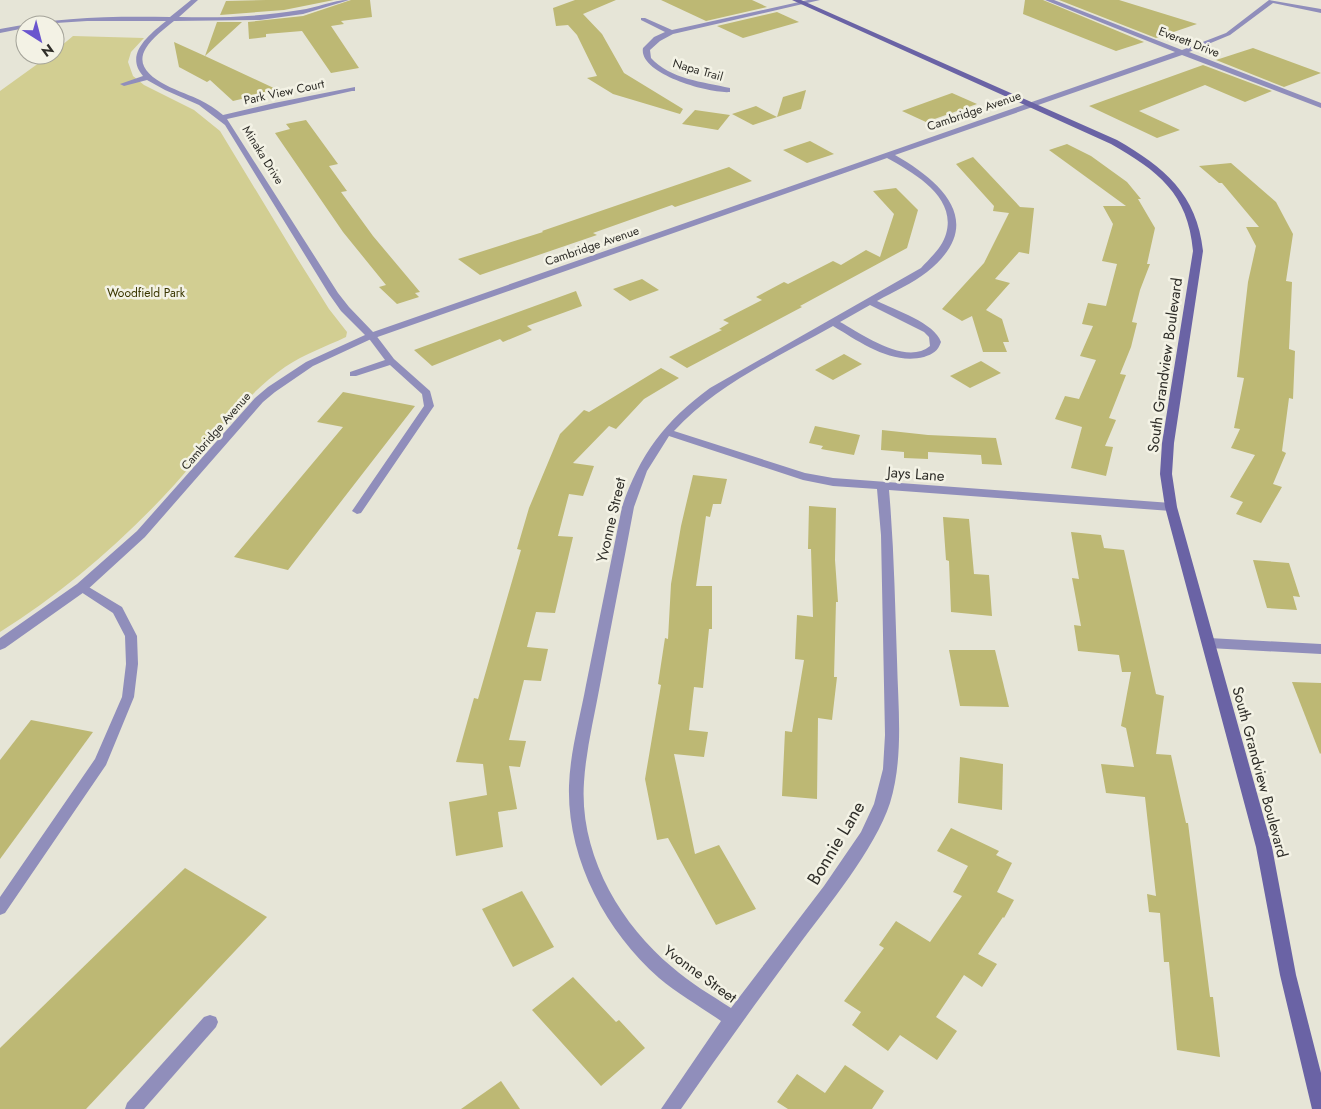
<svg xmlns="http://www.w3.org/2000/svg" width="1321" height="1109" font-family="Jost,sans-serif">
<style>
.green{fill:#d2ce92}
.building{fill:#bdb874}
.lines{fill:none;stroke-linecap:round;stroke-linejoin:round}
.lane{fill:#908ebb;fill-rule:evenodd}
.street{fill:#908ebb;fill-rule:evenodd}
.secondary{fill:#6a63a5;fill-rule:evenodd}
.labels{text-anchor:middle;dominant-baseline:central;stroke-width:5;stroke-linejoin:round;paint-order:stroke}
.far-street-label{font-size:12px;fill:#2e2d28;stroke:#f3f2e5}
.far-park-label{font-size:12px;fill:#3a3600;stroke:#f3f2e5}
.street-label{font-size:15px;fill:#2e2d28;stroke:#f3f2e5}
.near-street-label{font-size:18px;fill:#2e2d28;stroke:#f3f2e5}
</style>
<rect width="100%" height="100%" fill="#e6e5d7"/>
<path class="green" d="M73 36 144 38 131 52 128 62 133 76 144 85 194 110 220 131 297 258 329 309 347 332 346 337C325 347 304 354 285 367 236 401 204 455 163 497 115 548 59 595 0 632V91L50 55H55V51Z"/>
<g class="building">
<polygon points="266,0 334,0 284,10 220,15 226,1"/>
<polygon points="351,0 370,0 372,17 341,21 344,24 331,26 359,68 331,73 302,31 266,34 266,37 249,39 248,22 303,16"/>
<polygon points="575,0 616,0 583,14 602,34 624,73 683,109 680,114 613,94 587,78 597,76 577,35 568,25 556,26 553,8"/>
<polygon points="661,0 752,0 767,7 706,21"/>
<polygon points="1025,0 1043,0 1144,42 1116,51 1023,14"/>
<polygon points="1059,0 1119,0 1197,24 1156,38"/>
<polygon points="777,12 799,22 743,38 717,26"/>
<polygon points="217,22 242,22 205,56 278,90 233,101 210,80 207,82 179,67 174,42 205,56"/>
<polygon points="1253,48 1321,73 1284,87 1216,60"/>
<polygon points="1203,65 1272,91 1245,102 1205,85 1139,111 1180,130 1157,138 1089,106"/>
<polygon points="806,90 801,109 777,117 783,97"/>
<polygon points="952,93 977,104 926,122 902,111"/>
<polygon points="756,106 777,117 753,125 732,114"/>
<polygon points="695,110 730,115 718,130 682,124"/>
<polygon points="306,120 338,164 329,166 347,191 341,192 373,236 420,292 415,293 419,297 397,304 379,287 386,285 343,232 275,133 290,129 286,124"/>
<polygon points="810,141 834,154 807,163 783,150"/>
<polygon points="1067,144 1091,156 1127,182 1141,199 1138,199 1155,228 1147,264 1150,264 1140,290 1132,322 1137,323 1131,347 1120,374 1126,375 1109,418 1116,420 1105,446 1113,447 1106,476 1071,468 1082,427 1055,419 1065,396 1079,399 1096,360 1080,356 1093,326 1082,324 1088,303 1106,306 1117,264 1102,261 1113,224 1103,206 1126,206 1049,150"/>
<polygon points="973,157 1020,207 1034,208 1029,254 1019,252 995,279 1010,283 986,310 1002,319 1009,342 1003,342 1007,352 983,352 972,316 962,321 942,309 984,263 1009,213 993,211 994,206 956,164"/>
<polygon points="1231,163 1276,202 1293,234 1286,281 1292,282 1289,349 1295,351 1293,399 1289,398 1282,451 1286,453 1273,484 1282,487 1261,523 1236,514 1243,502 1230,497 1255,455 1231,448 1240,429 1234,428 1244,378 1237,377 1248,282 1256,246 1246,227 1259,227 1222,183 1219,183 1199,166"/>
<polygon points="729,167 752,181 675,207 672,205 593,233 597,235 480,275 458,259 543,232 542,231"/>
<polygon points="896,188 918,210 907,248 800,306 802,307 687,368 669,357 722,330 719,329 729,323 723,320 762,300 756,297 784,282 788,284 833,261 841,265 866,250 880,257 894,214 873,191"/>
<polygon points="642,279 659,290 630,301 613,289"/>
<polygon points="576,291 582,306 527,326 532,330 503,342 500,339 432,366 414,350"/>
<polygon points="844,354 862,364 833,380 815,370"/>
<polygon points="981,361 1001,373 970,388 950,376"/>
<polygon points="661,368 679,378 644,399 616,429 609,426 573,463 594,466 583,496 569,494 558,536 573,537 555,613 536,612 527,647 548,649 541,681 524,680 509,740 526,741 520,767 509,766 517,809 498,812 503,847 456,856 449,802 487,795 483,764 456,762 474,698 478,699 521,550 517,549 529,508 560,434 584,410 589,412"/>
<polygon points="343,392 415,406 288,570 234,557 343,427 317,422"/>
<polygon points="815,426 860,435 854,455 821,449 823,446 809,443"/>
<polygon points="882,430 928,435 996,438 1002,465 982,464 981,455 928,452 928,459 904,458 904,452 881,450"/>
<polygon points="693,475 727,479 721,504 713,504 710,517 706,516 696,586 712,586 712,629 709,629 703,688 694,687 689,730 708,732 704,757 674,754 695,854 719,845 756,909 716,925 668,838 657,840 645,779 661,685 658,684 665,638 668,639 671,584 681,526"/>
<polygon points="809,506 836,508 835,560 838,602 836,602 834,677 837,677 832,720 818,718 817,799 782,796 785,731 792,732 804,660 795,659 797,615 813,617 811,549 808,549"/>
<polygon points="943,517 969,519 974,574 989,575 992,616 951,612 949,561 946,560"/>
<polygon points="1071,532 1101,535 1104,548 1124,550 1156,694 1164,696 1156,754 1171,755 1186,823 1188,823 1210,997 1213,997 1220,1057 1177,1050 1169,962 1164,962 1160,913 1149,912 1147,894 1156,896 1145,797 1106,793 1101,764 1134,767 1126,728 1121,726 1131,672 1122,672 1119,655 1078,651 1074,625 1081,626 1072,578 1079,579"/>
<polygon points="1253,560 1289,563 1300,597 1293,596 1297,610 1267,608"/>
<polygon points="949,650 995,650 1009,707 960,706"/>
<polygon points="1292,682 1321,683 1321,753 1320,754"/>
<polygon points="31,720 93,732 0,859 0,760"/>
<polygon points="960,757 1003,764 1002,810 958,803"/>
<polygon points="951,828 999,851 996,855 1012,863 997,892 1014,900 1004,918 1003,917 978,954 997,964 982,987 964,975 936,1017 957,1031 937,1060 900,1035 888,1051 852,1025 861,1012 844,1001 884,948 879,945 896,921 930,942 962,896 953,892 968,866 937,851"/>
<polygon points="185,868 267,917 86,1109 0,1109 0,1048"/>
<polygon points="522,891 554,947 513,967 482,909"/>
<polygon points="573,977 616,1022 619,1020 645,1048 601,1086 532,1010"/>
<polygon points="845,1065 884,1091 872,1109 788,1109 777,1102 797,1074 825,1093"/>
<polygon points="501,1081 520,1109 461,1109"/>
</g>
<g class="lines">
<g class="lane">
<polygon points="372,333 375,334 394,359 430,391 434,406 361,513 357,514 352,511 424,406 422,394 390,365 356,376 350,376 350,372 385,360 367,336"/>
<polygon points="82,583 122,607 137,636 138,664 134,697 106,765 5,913 0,915 0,897 95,759 122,697 126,664 125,636 113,613 78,590 76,587 78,584"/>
<polygon points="210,1015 216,1017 218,1022 216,1027 144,1109 125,1109 127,1103 204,1017"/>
</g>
<g class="street">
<path d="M191 0H198L179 17C220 18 259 17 300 10 317 8 332 0 349 0L303 14 260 20 174 21C164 29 152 38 146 48 128 77 182 91 200 100 208 104 216 109 223 115L274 103 355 87V91H352L227 119 338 293 349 307 373 332 1175 52 1045 0H1054L1182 50 1226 33 1269 0 1321 9V13L1273 3 1230 35 1189 52 1321 103V108L1182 55 895 155C944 183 987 224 927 272 913 283 893 292 877 301 895 310 935 323 941 342 938 351 933 354 924 357 891 365 860 342 833 326 778 357 717 384 674 431L805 473 833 478 1171 503 1177 507 1171 511 889 490C894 547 895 603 897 660 898 707 904 757 890 803 875 849 827 907 798 946 758 1000 719 1054 681 1109H661L721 1021C701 1007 678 994 659 978 605 930 567 858 569 786 570 752 580 718 586 685 598 626 610 566 622 507 640 454 665 421 710 388L921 268C930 258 942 248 946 234 957 197 914 173 887 158L369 340 313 366 275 392 263 402 145 537 87 590 5 648 0 650V638L77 584 137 531 255 398 268 387 306 362 365 335 341 311 329 294 225 125 199 105 165 90 147 80 124 86 120 84 143 76C124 54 149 35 166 21H87L25 25V28L0 33V29C60 17 110 16 170 17ZM870 305 924 332 929 337 930 346C906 366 862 334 840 322ZM669 436 803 480 833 486 877 489 881 535 885 735 883 769 874 804 861 832 824 886 731 1008C711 995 690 983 672 967 619 923 579 853 584 782 586 750 594 718 600 685 611 626 623 566 634 507L647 471Z"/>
<path d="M808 0H820L673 34 660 41 650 50 651 58C670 79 703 82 730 88V92C710 94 638 74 643 48L654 37 665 32 641 20V18H645L672 30Z"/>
<polygon points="1209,638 1321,644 1321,654 1209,648 1204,646 1202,643 1204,640"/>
</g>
<path class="secondary" d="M792 0H801L1117 140C1164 167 1197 194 1203 251L1174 443 1172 474 1177 507 1272 847 1296 975 1321 1073V1109H1312L1280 975 1256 847 1165 507 1160 474 1162 443 1193 251C1188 193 1158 171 1111 144Z"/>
</g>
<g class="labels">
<g class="far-street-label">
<text transform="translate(1189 42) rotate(21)">Everett Drive</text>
<text transform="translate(698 70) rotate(16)">Napa Trail</text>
<text transform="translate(284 92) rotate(-12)">Park View Court</text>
<text transform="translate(974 111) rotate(-19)">Cambridge Avenue</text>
<text transform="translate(263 155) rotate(58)">Minaka Drive</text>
<text transform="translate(592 246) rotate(-19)">Cambridge Avenue</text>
<text transform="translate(216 431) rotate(-49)">Cambridge Avenue</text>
</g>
<g class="far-park-label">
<text x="146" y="293">Woodfield Park</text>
</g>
<g class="street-label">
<text transform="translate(1165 365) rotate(-82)">South Grandview Boulevard</text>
<text transform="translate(916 474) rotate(4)">Jays Lane</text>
<text transform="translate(611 520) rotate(-77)">Yvonne Street</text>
<text transform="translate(1260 772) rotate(75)">South Grandview Boulevard</text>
<text transform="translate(700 974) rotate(36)">Yvonne Street</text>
</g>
<g class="near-street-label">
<text transform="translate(836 843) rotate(-59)">Bonnie Lane</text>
</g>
</g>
<g transform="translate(40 40) rotate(144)"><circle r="24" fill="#f3f2e5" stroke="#a4a399"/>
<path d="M0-4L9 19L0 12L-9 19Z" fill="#6a55ce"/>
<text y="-8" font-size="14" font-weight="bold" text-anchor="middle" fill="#2e2d28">N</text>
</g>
</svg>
